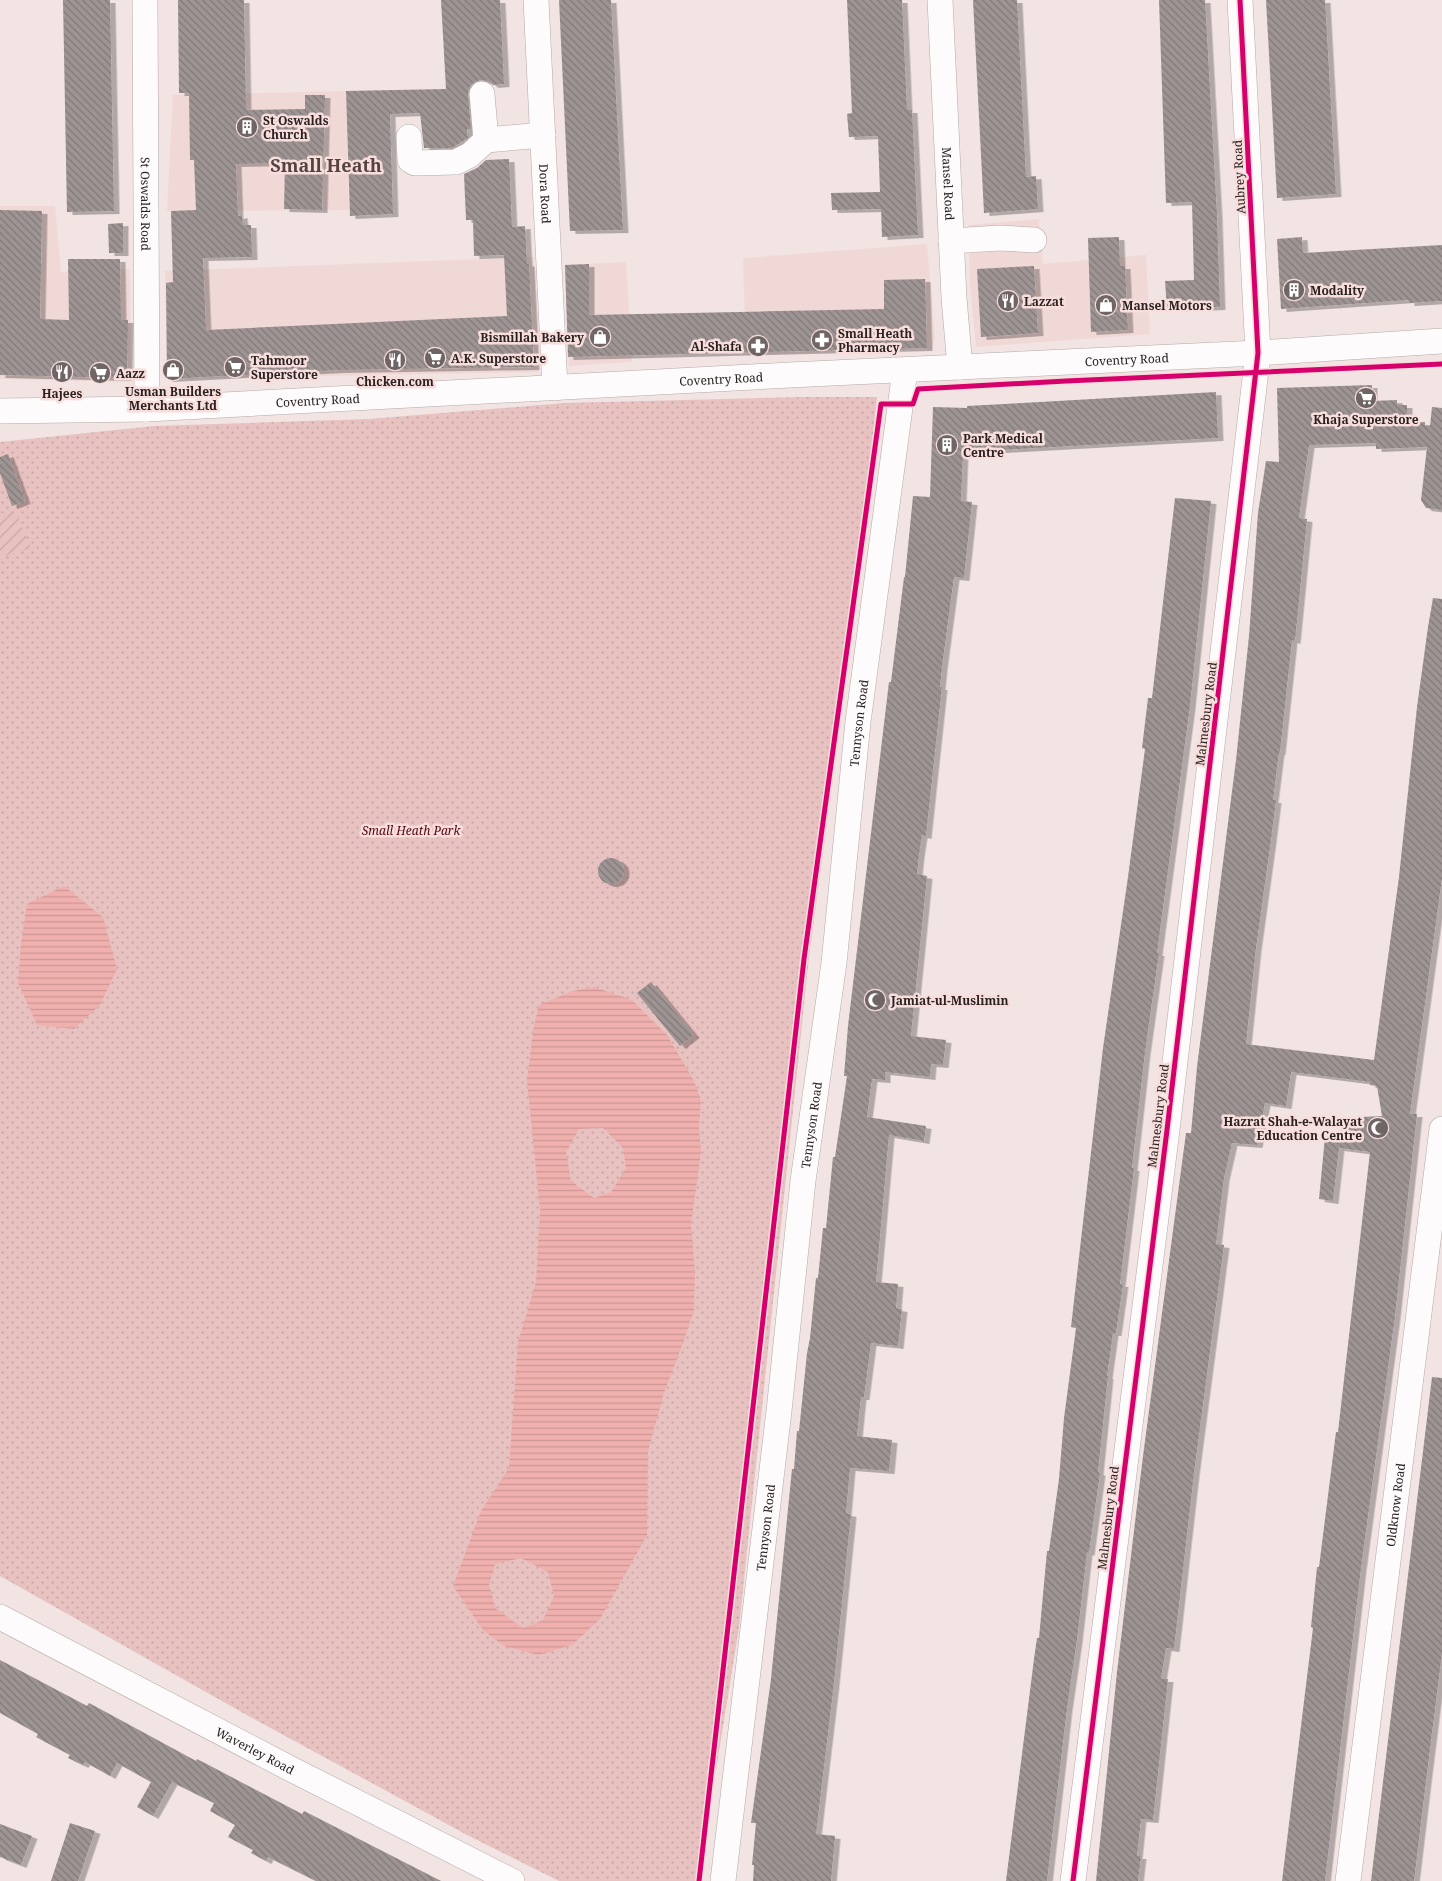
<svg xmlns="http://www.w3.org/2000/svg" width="1442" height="1881" font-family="'Noto Serif',serif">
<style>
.built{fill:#f0d8d6}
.park{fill:url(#park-dots)}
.garden{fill:url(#garden-furrows)}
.water{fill:url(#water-rules);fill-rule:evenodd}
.building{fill:url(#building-back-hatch);filter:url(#shadow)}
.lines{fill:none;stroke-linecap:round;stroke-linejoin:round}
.minor-casing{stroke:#b4aaa9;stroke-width:26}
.minor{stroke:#fdfbfb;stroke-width:25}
.cycleway-casing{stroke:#f7dedd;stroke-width:8}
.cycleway{stroke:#d6006c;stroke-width:5}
.labels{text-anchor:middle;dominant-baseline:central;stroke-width:5;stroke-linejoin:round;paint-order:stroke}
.poi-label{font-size:12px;font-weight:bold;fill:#2a2121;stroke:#f7dedd;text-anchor:start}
.street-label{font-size:12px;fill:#2a2121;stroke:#f7dedd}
.park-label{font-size:12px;font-style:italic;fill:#510510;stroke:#f7dedd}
.district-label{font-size:18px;font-weight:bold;fill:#564241;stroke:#f7dedd}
</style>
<defs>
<pattern id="park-dots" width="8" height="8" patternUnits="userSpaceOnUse" patternTransform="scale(1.25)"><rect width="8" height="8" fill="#e7c2c1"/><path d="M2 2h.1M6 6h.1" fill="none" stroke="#c6a6a6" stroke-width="1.8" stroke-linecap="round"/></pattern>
<pattern id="garden-furrows" width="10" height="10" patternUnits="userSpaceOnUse" patternTransform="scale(1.25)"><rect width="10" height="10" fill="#e7c2c1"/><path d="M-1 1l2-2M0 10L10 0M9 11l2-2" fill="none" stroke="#c6a6a6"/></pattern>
<pattern id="water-rules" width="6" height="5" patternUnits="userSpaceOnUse" patternTransform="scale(1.25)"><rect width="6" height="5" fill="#efb0ae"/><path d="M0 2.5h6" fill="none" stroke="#cd9795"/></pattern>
<pattern id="building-back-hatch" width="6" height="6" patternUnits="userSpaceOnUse" patternTransform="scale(1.25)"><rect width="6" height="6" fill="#9e9494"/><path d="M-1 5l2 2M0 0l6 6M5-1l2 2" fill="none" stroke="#817878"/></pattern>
<filter id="shadow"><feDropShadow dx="5.5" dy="3" stdDeviation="0" flood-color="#0004"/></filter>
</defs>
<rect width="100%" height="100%" fill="#f1e4e3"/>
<g class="built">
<polygon points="346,91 349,210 167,211 173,95"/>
<polygon points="0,206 55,206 61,272 130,269 131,382 0,379"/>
<polygon points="1039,219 1043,264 1146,255 1150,334 976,347 970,285 968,225"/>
<polygon points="927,244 935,338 932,349 746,355 743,258"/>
<polygon points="534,257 539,337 539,372 167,379 165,271"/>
<polygon points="626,262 632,362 569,366 565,265"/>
</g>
<polygon class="park" points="804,397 877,397 847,675 809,957 739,1628 698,1881 559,1881 469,1836 245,1714 0,1576 0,442 154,426 369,419 565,403"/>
<polygon class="garden" points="0,513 16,513 31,548 10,554 0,559"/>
<g class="water">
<polygon points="64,886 103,917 117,969 100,1005 74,1029 37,1025 18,983 21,943 27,904"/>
<path d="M594 987 632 1000 667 1035 694 1081 701 1100 699 1128 701 1152 691 1224 695 1273 694 1310 684 1340 664 1393 648 1451 647 1535 600 1619 572 1645 539 1655 504 1646 483 1630 453 1586 481 1511 509 1468 518 1342 536 1282 540 1210 527 1081 533 1030 539 1005 573 991ZM603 1128 623 1148 626 1168 611 1192 594 1198 571 1181 566 1152 579 1129ZM521 1558 548 1572 554 1596 543 1620 523 1628 496 1609 489 1585 495 1564Z"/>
</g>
<g class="building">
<polygon points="63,0 110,0 114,211 67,212"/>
<polygon points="178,0 244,0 246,110 305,109 305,95 325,95 322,210 284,209 285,163 236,164 238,216 242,215 243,225 251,225 252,257 203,258 206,330 507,316 504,255 474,256 473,220 466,220 464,174 477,168 486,160 509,159 512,227 525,226 527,264 529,263 534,367 339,370 167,379 166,283 173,282 171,211 196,210 194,160 190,160 189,93 179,93"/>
<polygon points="441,0 500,0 504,84 493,85 488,81 480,80 473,83 469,88 468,95 471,129 467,129 468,138 452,148 424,148 420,113 390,114 393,214 350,216 346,91 446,89"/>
<polygon points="559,0 611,0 623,230 570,231"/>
<polygon points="847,0 902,0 907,110 912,110 918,235 882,237 881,209 832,210 831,193 880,192 878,136 849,137 847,114 852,113"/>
<polygon points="973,0 1017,0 1026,177 1036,176 1038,209 984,213"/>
<polygon points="1159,0 1205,0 1217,215 1220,307 1167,309 1165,281 1194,280 1192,202 1166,203"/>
<polygon points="1266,0 1325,0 1336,194 1277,198"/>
<polygon points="0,210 42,211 40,319 69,320 68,259 120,259 121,320 128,320 127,378 0,375"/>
<polygon points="123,223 123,253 109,253 108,224"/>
<polygon points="1119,237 1120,266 1125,266 1128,330 1091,332 1088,238"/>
<polygon points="1302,237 1303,253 1442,245 1442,301 1409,303 1409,300 1281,309 1277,239"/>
<polygon points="589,264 589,315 884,309 884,280 925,279 927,348 568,357 565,265"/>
<polygon points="1034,266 1038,333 981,337 977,269"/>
<polygon points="1372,385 1372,401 1397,400 1397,405 1407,405 1407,423 1425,422 1425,425 1430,426 1432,407 1442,408 1442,510 1426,508 1421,500 1427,447 1376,449 1376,443 1309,445 1299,518 1307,519 1296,631 1295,641 1292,640 1280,752 1279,752 1273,800 1276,800 1271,840 1256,948 1246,1044 1374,1060 1399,877 1417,707 1428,627 1433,598 1442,599 1442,878 1410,1114 1417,1114 1395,1316 1361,1568 1325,1881 1282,1881 1313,1628 1311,1627 1317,1567 1319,1567 1336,1432 1338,1432 1370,1152 1339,1148 1342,1118 1382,1116 1377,1086 1370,1085 1370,1082 1291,1072 1286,1106 1265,1103 1257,1145 1232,1143 1224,1178 1216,1244 1224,1245 1194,1473 1174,1649 1166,1648 1161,1679 1168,1679 1153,1820 1141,1819 1137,1856 1141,1856 1138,1881 1096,1881 1117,1672 1143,1456 1186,1133 1191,1133 1197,1067 1236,760 1249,636 1258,513 1266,461 1279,462 1277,388"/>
<polygon points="1216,392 1218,438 963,452 961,501 972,502 964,578 954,577 942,667 940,687 942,687 926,836 922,835 919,855 917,874 927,876 911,1036 946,1040 943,1065 931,1064 930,1077 885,1072 885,1080 872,1079 867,1117 926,1126 924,1141 889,1135 876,1282 898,1284 896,1308 902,1309 898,1346 871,1343 864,1397 861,1397 857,1436 892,1440 889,1471 850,1468 846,1513 851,1514 847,1553 834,1683 816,1834 835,1836 831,1881 753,1881 754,1865 752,1865 756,1823 751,1823 771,1679 792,1469 794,1469 797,1431 799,1431 807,1353 810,1338 816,1278 818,1278 823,1228 826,1228 833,1157 835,1157 847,1076 844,1076 848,1026 889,682 891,682 904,577 905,577 913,496 930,497 933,407 967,408 967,406"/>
<polygon points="8,454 25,501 12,506 0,473 0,457"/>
<polygon points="1175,498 1211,501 1190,706 1157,953 1159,953 1145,1052 1132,1168 1134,1168 1120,1284 1123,1284 1116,1333 1113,1333 1107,1376 1108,1376 1098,1472 1100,1473 1089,1553 1087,1552 1077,1640 1067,1708 1047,1881 1006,1881 1034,1659 1037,1638 1039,1638 1047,1551 1049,1551 1059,1479 1064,1418 1076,1328 1071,1327 1103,1048 1128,877 1145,749 1142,748 1148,698 1152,698"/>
<circle cx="611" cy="871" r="13"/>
<polygon points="651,982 694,1035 680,1046 637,993"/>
<polygon points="1325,1137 1340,1138 1333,1201 1319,1199"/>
<polygon points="1432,1377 1442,1378 1442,1653 1426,1781 1414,1881 1371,1881"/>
<polygon points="0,1660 87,1706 89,1703 196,1761 197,1759 302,1814 304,1811 441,1881 316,1881 268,1857 266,1861 251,1853 253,1850 228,1837 235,1825 210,1811 214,1803 172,1782 153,1816 137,1807 151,1782 117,1763 110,1776 85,1762 83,1765 68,1758 70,1755 36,1737 38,1734 0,1713"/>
<polygon points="70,1823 95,1831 78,1881 51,1881"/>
<polygon points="0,1824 32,1836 21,1865 0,1857"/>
</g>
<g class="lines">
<g class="minor-casing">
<g id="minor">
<path id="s1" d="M145 0 147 409"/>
<path id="s2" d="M536 0 555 388"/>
<path id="s3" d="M940 0 954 298 960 367"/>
<polyline points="482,94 486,140 543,135"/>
<polyline points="409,137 410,160 415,163 456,162 470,155 486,140"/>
<polyline points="951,241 1000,238 1034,240"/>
<path id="s4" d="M0 411 147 409 790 375 1258 353 1442 341"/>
<path id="s5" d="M0 1617 291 1769 512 1881"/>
<path id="s6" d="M723 1881 779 1411 803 1181 834 963 858 722 905 370"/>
<polyline points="1073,1881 1167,1130 1258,353 1240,0"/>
<path id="s7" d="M1348 1881 1442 1129"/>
</g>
</g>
<use href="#minor" class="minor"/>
<g class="cycleway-casing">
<g id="cycleway">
<polyline points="699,1881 804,959 881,404 913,404 918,389 1066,381 1442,364"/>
<polyline points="1073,1881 1167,1130 1258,353 1240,0"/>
</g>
</g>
<use href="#cycleway" class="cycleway"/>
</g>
<defs>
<g id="building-disc" transform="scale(1.125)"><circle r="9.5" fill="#706565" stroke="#f7dedd"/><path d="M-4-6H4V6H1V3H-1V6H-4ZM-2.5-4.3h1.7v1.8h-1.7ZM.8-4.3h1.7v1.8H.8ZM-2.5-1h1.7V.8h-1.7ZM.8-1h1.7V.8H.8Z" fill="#fff"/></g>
<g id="restaurant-disc" transform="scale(1.125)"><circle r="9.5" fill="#706565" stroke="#f7dedd"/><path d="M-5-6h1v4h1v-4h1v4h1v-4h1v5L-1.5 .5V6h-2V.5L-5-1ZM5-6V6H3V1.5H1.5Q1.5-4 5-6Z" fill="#fff"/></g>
<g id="shop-disc" transform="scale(1.125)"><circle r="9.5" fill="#706565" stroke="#f7dedd"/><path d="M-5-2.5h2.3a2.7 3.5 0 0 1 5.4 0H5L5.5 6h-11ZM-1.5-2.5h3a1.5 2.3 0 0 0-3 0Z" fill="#fff"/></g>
<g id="pharmacy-disc" transform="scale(1.125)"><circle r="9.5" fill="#706565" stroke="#f7dedd"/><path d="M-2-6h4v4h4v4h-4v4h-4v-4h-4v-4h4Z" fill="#fff"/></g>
<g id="supermarket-disc" transform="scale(1.125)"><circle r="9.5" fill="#706565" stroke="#f7dedd"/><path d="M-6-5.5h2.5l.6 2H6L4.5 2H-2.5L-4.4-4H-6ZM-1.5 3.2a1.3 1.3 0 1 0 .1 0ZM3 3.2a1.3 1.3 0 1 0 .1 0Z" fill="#fff"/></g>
<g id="mosque-disc" transform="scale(1.125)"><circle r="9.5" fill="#706565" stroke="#f7dedd"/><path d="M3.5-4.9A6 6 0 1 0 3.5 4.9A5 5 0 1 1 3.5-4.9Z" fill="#fff"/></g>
</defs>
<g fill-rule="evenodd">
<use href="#building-disc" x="247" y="127"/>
<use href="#building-disc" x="1294" y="290"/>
<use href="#restaurant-disc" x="1008" y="301"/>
<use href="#shop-disc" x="1106" y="305"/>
<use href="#shop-disc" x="600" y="337"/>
<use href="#pharmacy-disc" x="822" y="340"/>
<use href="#pharmacy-disc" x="758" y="346"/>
<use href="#supermarket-disc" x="435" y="358"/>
<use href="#restaurant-disc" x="395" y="360"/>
<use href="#supermarket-disc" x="235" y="367"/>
<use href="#shop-disc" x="173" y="370"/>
<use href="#restaurant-disc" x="62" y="372"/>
<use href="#supermarket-disc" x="100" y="373"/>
<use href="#supermarket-disc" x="1366" y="398"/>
<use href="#building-disc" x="947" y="445"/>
<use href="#mosque-disc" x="875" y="1000"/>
<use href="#mosque-disc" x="1378" y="1128"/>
</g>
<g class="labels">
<g class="poi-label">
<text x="263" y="120">St Oswalds<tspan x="263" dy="14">Church</tspan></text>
<text x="1310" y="290">Modality</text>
<text x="1024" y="301">Lazzat</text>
<text x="1122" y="305">Mansel Motors</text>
<text x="838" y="333">Small Heath<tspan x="838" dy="14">Pharmacy</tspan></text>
<text x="584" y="337" text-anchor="end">Bismillah Bakery</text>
<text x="742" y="346" text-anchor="end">Al-Shafa</text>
<text x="451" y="358">A.K. Superstore</text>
<text x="251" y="360">Tahmoor<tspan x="251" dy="14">Superstore</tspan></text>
<text x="116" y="373">Aazz</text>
<text x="395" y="381" text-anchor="middle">Chicken.com</text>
<text x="173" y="391" text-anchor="middle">Usman Builders<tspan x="173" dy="14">Merchants Ltd</tspan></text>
<text x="62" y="393" text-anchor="middle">Hajees</text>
<text x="1366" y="419" text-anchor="middle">Khaja Superstore</text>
<text x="963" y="438">Park Medical<tspan x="963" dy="14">Centre</tspan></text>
<text x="891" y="1000">Jamiat-ul-Muslimin</text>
<text x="1362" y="1121" text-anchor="end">Hazrat Shah-e-Walayat<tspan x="1362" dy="14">Education Centre</tspan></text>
</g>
<g class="street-label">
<text transform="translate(1239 177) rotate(-93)">Aubrey Road</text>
<text stroke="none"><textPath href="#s3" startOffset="184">Mansel Road</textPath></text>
<text stroke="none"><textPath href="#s2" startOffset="194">Dora Road</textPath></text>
<text stroke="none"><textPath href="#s1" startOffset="204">St Oswalds Road</textPath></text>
<text stroke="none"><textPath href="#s4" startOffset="1128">Coventry Road</textPath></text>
<text stroke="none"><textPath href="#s4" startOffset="722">Coventry Road</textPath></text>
<text stroke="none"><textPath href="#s4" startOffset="318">Coventry Road</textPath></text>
<text transform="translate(1206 714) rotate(-83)">Malmesbury Road</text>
<text stroke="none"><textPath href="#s6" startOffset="1166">Tennyson Road</textPath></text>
<text transform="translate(1158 1116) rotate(-83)">Malmesbury Road</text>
<text stroke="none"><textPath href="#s6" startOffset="761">Tennyson Road</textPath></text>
<text stroke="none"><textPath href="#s7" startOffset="379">Oldknow Road</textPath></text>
<text transform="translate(1108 1518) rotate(-83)">Malmesbury Road</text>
<text stroke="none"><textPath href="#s6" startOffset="356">Tennyson Road</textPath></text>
<text stroke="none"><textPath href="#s5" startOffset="288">Waverley Road</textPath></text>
</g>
<g class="park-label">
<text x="411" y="830">Small Heath Park</text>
</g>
<g class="district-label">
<text x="326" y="165">Small Heath</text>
</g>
</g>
</svg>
